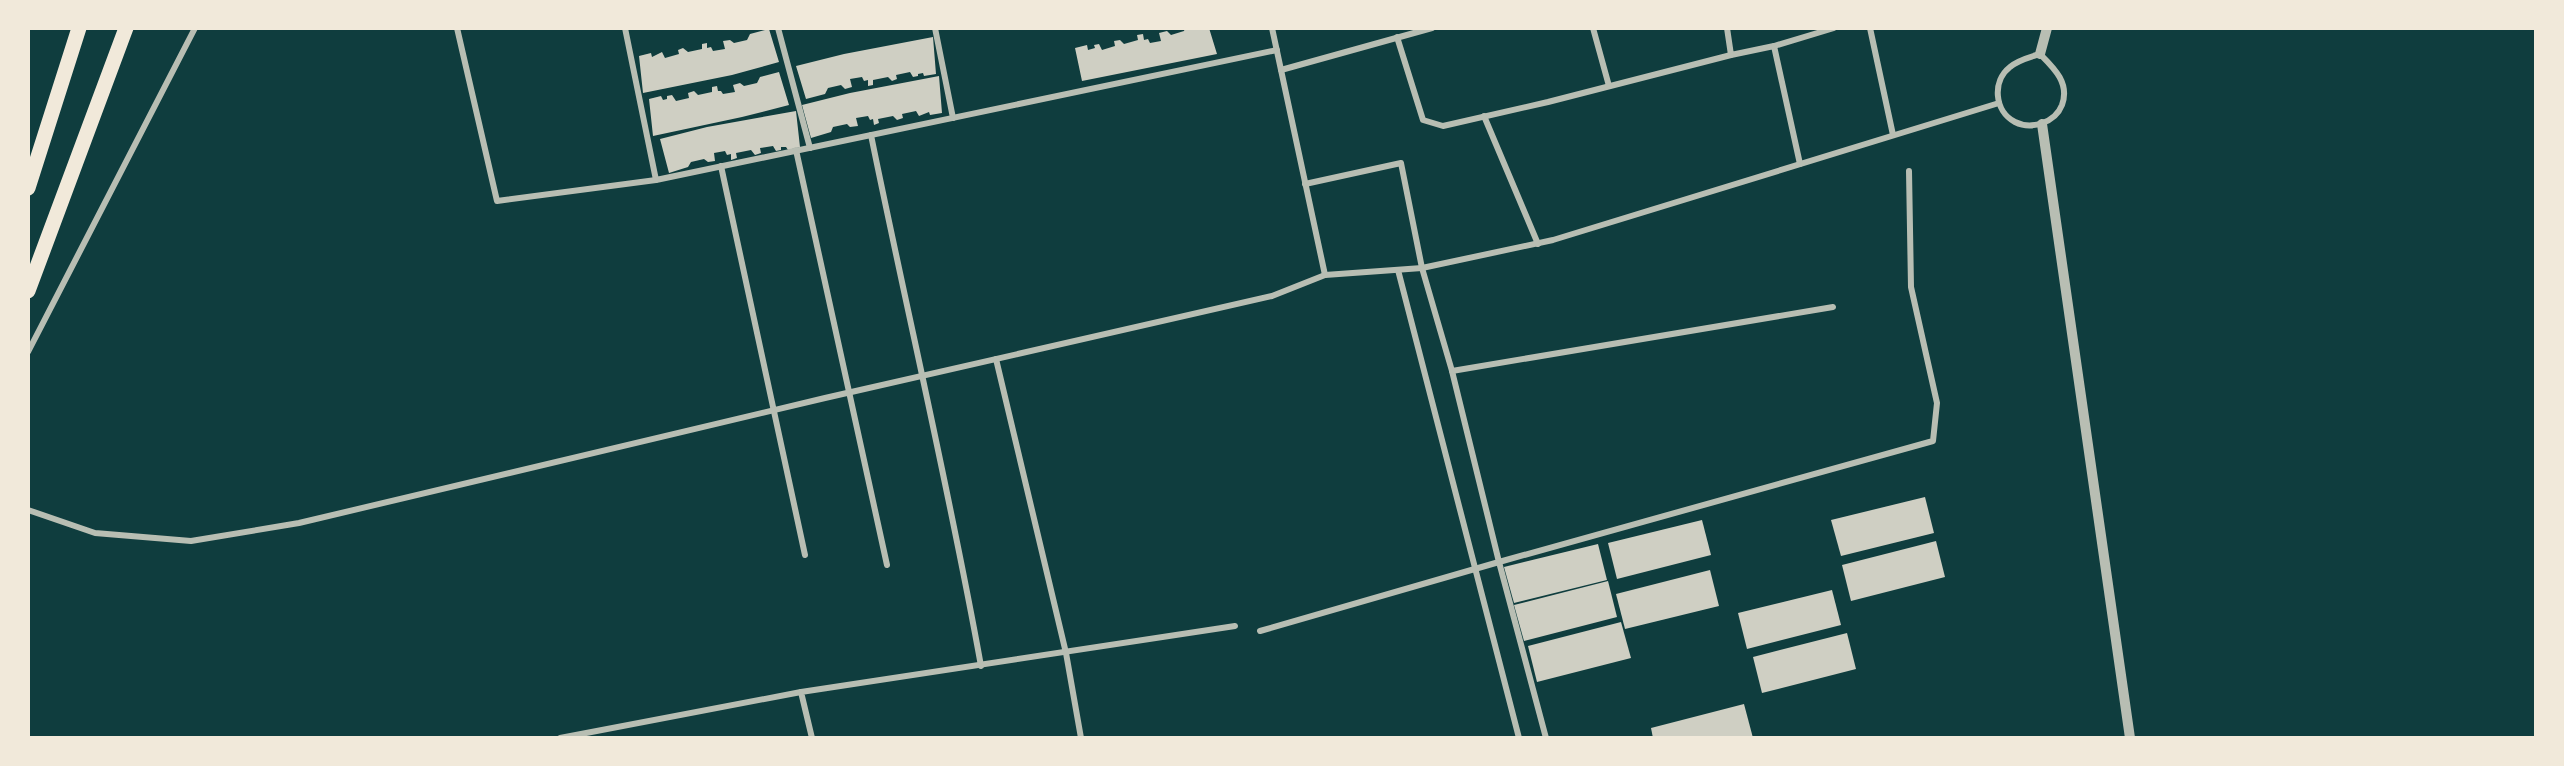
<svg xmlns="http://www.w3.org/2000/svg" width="2564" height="766" font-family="'Zilla Slab',serif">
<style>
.building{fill:#cfcfc3}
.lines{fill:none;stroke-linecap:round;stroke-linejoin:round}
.minor{stroke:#b8beb3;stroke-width:6}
.tertiary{stroke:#b8beb3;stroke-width:10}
.primary{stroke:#f1e9da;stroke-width:15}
</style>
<rect width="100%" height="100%" fill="#0f3d3e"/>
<g class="building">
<polygon points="1185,28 1209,28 1217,54 1082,81 1075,48 1087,45 1088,50 1095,48 1094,45 1099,44 1102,50 1115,46 1114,41 1120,40 1124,44 1138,40 1137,35 1143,34 1144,40 1148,39 1150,43 1161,41 1159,33 1167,31 1171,35 1184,31"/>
<polygon points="769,29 779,62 732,75 643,93 639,56 651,53 652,57 662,52 665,58 679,54 678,50 683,48 688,52 702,49 702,44 707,43 707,48 711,47 713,51 725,49 723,41 730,40 734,43 747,40 750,34"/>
<polygon points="933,37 936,74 924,76 923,73 918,74 918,76 913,77 910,72 896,75 897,79 892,81 888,77 873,80 873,85 868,86 868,80 864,81 862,77 850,79 852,87 845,89 841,85 828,88 825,94 806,99 796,66 844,54"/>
<polygon points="779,72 789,105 742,117 653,136 649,99 661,96 663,100 667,99 667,96 672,95 676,101 689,98 688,93 694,91 698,95 712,92 712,87 717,86 718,91 721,91 723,94 735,92 733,85 740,83 744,86 757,83 760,77"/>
<polygon points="939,76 942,113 930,115 929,112 919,116 916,111 902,114 903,118 897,120 893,116 878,119 879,123 874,125 873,119 870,120 868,116 856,118 858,126 850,127 847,124 833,127 831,132 811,138 802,105 850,93"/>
<polygon points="796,111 800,147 788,150 786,147 781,147 781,150 776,151 773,146 760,148 761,153 755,155 751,150 736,153 737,158 731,160 731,154 727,155 725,151 714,153 715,161 708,162 704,159 691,162 688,167 669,173 660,139 707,127"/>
<polygon points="1925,497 1934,533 1841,556 1831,520"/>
<polygon points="1702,520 1711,555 1617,579 1608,543"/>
<polygon points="1936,541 1945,577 1851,601 1842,565"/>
<polygon points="1598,544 1607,580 1514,603 1504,567"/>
<polygon points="1710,570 1719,606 1625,629 1616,594"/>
<polygon points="1608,581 1617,617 1524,641 1514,605"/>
<polygon points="1832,590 1841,625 1747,649 1738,613"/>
<polygon points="1621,622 1631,658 1537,682 1528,646"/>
<polygon points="1847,633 1856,669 1762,693 1753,657"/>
<polygon points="1744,704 1753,738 1653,738 1651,728"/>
</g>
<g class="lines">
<g class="minor">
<polyline points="457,28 497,201 656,180"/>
<polyline points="625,28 656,180 1277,50"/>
<polyline points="778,28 810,148"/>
<polyline points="935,28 953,118"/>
<polyline points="1272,28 1325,275"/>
<polyline points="1593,28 1609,86"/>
<polyline points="1727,28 1731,55 1774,46 1800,164"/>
<polyline points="1870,28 1893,135"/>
<polyline points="1397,37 1423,120 1443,126 1548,102 1731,55"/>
<polyline points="1774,46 1834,28"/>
<path d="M2040 54C2054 68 2070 83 2062 105 2055 123 2031 130 2015 122 1994 111 1992 81 2010 67 2018 60 2030 57 2040 54Z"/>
<polyline points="1281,70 1432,28"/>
<polyline points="1484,116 1538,244"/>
<path d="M871 135C907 312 949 488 981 666"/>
<polyline points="796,150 887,565"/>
<polyline points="721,166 805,555"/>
<polyline points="1305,184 1401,163 1422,268 1452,371 1499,562 1546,738"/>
<polyline points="1398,270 1519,738"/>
<polyline points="28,352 195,28"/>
<polyline points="996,359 1066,653 1081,738"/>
<polyline points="1452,371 1833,307"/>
<polyline points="28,510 95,533 191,541 299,523 825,398 1272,296 1325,275 1422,268 1553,240 1999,103"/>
<polyline points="1260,631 1499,562 1933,441 1937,403 1911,287 1909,171"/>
<polyline points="560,738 801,692"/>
<polyline points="812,738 801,692 1235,626"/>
</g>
<g class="tertiary">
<polyline points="2040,54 2047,28"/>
<polyline points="2042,124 2130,738"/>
</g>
<g class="primary">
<polyline points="28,188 79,28"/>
<polyline points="28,291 126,28"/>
</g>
</g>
<rect width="2564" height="766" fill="none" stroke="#f1e9da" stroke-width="60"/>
</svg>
